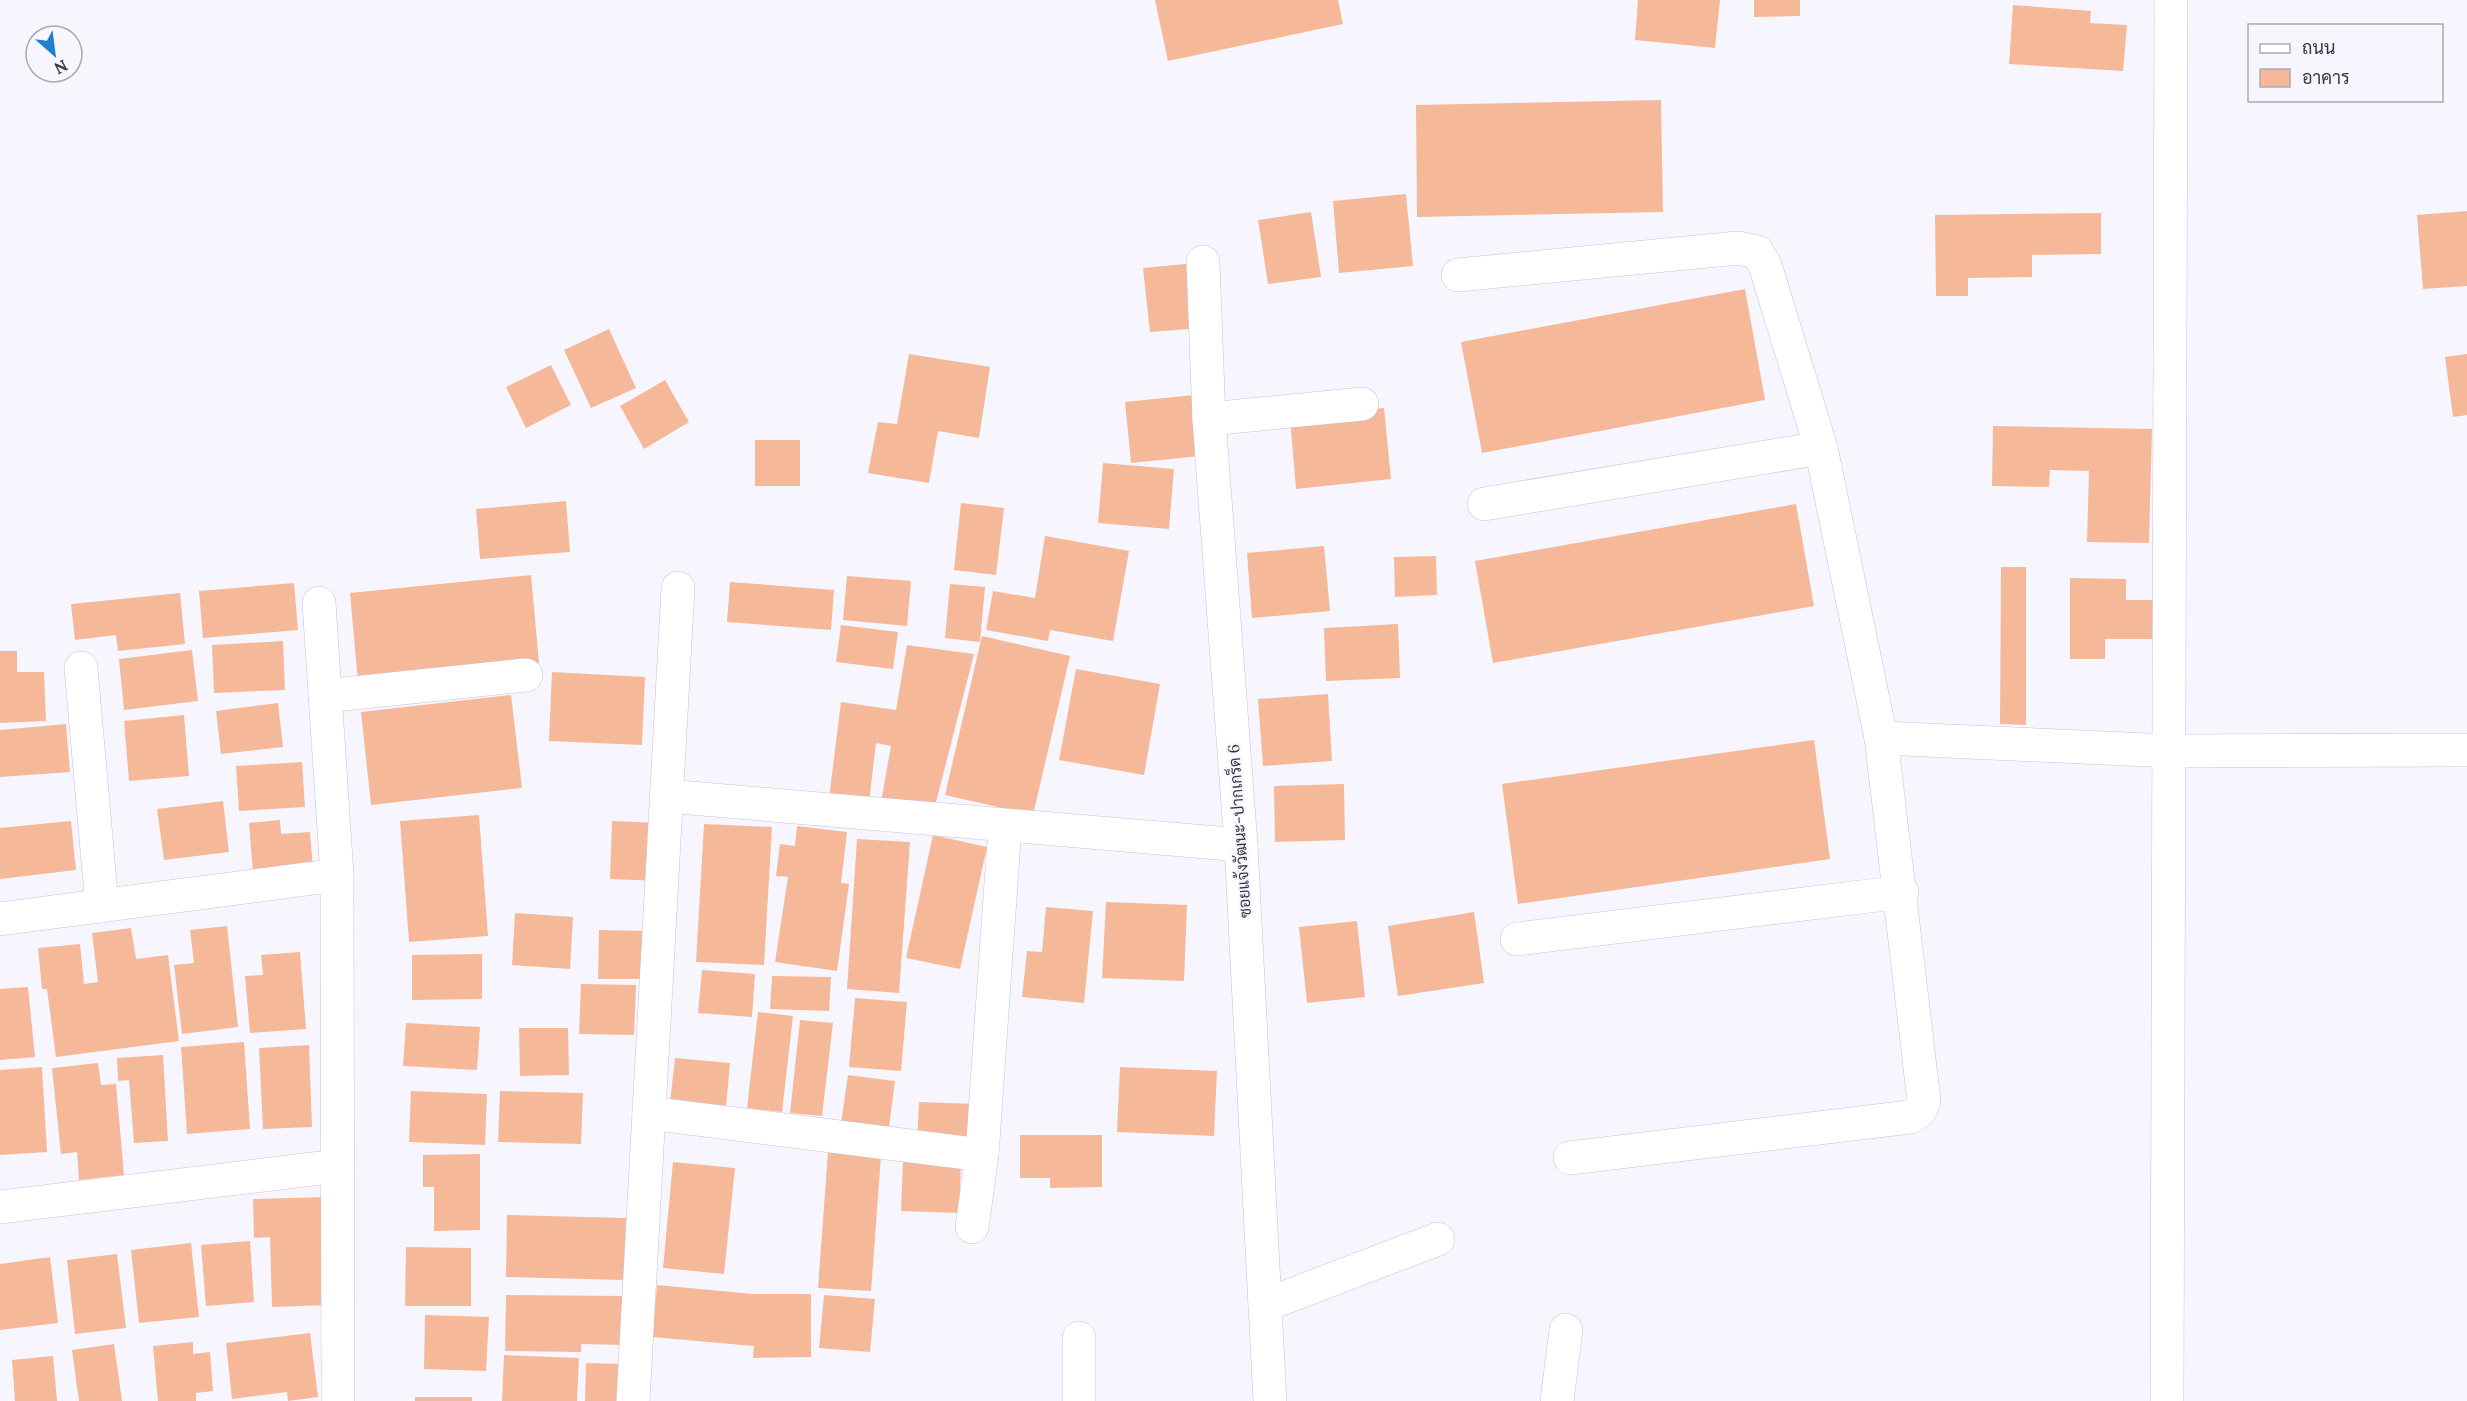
<svg xmlns="http://www.w3.org/2000/svg" width="2467" height="1401" font-family="Lora,Sarabun,serif">
<style>
.building{fill:#f5b99a}
.lines{fill:none;stroke-linecap:round;stroke-linejoin:round}
.street-casing{stroke:#c5c2d7;stroke-width:34}
.street{stroke:#fff;stroke-width:33}
.labels{text-anchor:middle;dominant-baseline:central;stroke-width:4.5;stroke-linejoin:round;paint-order:stroke}
.street-label{font-size:16px;fill:#393840;stroke:#f7f6ff}
</style>
<rect width="100%" height="100%" fill="#f7f6ff"/>
<g class="building">
<polygon points="1155,0 1338,0 1343,24 1168,61"/>
<polygon points="1638,0 1720,0 1715,48 1635,40"/>
<polygon points="1754,0 1800,0 1800,16 1754,17"/>
<polygon points="2013,5 2091,11 2090,23 2127,25 2123,71 2009,64"/>
<polygon points="1661,100 1663,212 1417,217 1416,105"/>
<polygon points="1406,194 1413,266 1339,273 1333,201"/>
<polygon points="2467,211 2467,286 2423,289 2417,215"/>
<polygon points="1311,212 1321,277 1268,284 1258,220"/>
<polygon points="2101,213 2101,254 2032,255 2032,277 1968,278 1968,296 1936,296 1935,215"/>
<polygon points="1196,263 1202,328 1150,332 1143,268"/>
<polygon points="1745,289 1765,400 1482,453 1461,342"/>
<polygon points="609,329 636,388 591,408 564,350"/>
<polygon points="909,354 990,367 979,438 938,431 929,483 868,473 878,422 897,424"/>
<polygon points="2467,354 2467,415 2453,417 2445,357"/>
<polygon points="551,365 571,405 526,428 506,387"/>
<polygon points="665,380 689,422 644,449 620,406"/>
<polygon points="1194,395 1200,456 1131,463 1125,402"/>
<polygon points="1384,408 1391,479 1296,489 1290,418"/>
<polygon points="1993,426 2152,429 2149,543 2087,542 2089,471 2050,470 2049,487 1992,486"/>
<rect x="755" y="440" width="45" height="46"/>
<polygon points="1103,463 1174,469 1169,529 1098,523"/>
<polygon points="566,501 570,552 480,559 476,509"/>
<polygon points="961,503 1004,508 996,575 954,570"/>
<polygon points="1796,504 1814,606 1493,663 1475,561"/>
<polygon points="1045,536 1129,551 1113,641 1050,630 1048,641 986,630 993,591 1035,598"/>
<polygon points="1324,546 1330,611 1252,618 1247,553"/>
<polygon points="1436,556 1437,595 1395,597 1394,557"/>
<polygon points="2001,567 2026,567 2026,725 2000,724"/>
<polygon points="531,575 539,663 358,682 350,593"/>
<polygon points="847,576 911,581 907,626 843,620"/>
<polygon points="2070,578 2126,579 2126,600 2159,600 2159,639 2105,639 2105,659 2070,659"/>
<polygon points="730,582 834,590 831,630 727,622"/>
<polygon points="294,583 298,630 203,638 199,591"/>
<polygon points="950,584 985,587 980,642 945,638"/>
<polygon points="180,593 185,644 118,651 116,635 75,640 71,604"/>
<polygon points="1398,624 1400,678 1326,681 1324,628"/>
<polygon points="841,625 898,632 893,669 836,662"/>
<polygon points="982,636 1070,656 1033,815 945,795"/>
<polygon points="283,641 285,690 214,693 212,645"/>
<polygon points="907,645 974,654 933,814 880,808 891,746 876,743 868,811 828,806 841,702 896,710"/>
<polygon points="192,650 198,701 124,710 119,659"/>
<polygon points="0,651 17,651 17,672 44,672 46,721 0,723"/>
<polygon points="1076,669 1160,684 1144,775 1059,760"/>
<polygon points="552,672 645,677 642,745 549,741"/>
<polygon points="1328,694 1332,761 1263,766 1258,699"/>
<polygon points="511,695 522,788 371,805 361,712"/>
<polygon points="278,703 283,747 221,754 216,711"/>
<polygon points="184,715 189,776 129,781 124,721"/>
<polygon points="66,724 70,772 0,777 0,730"/>
<polygon points="1814,740 1830,859 1518,904 1502,784"/>
<polygon points="302,762 305,807 239,811 236,766"/>
<polygon points="1344,784 1345,840 1275,842 1274,786"/>
<polygon points="223,801 229,852 164,860 157,809"/>
<polygon points="479,815 488,936 409,942 400,821"/>
<polygon points="280,820 281,834 310,832 313,868 253,873 249,823"/>
<polygon points="71,821 76,870 0,879 0,828"/>
<polygon points="612,821 662,823 659,881 610,879"/>
<polygon points="704,824 772,827 764,965 696,962"/>
<polygon points="797,826 847,832 841,883 849,884 837,971 775,962 788,877 776,876 780,844 795,846"/>
<polygon points="933,835 987,847 960,969 906,958"/>
<polygon points="857,839 910,842 899,993 847,989"/>
<polygon points="1106,902 1187,905 1184,981 1102,978"/>
<polygon points="1046,907 1093,911 1084,1003 1022,997 1027,951 1042,952"/>
<polygon points="1474,912 1484,983 1398,996 1388,926"/>
<polygon points="515,913 573,917 570,969 512,965"/>
<polygon points="1357,921 1365,997 1307,1003 1299,927"/>
<polygon points="227,926 238,1027 182,1034 174,965 194,963 190,930"/>
<polygon points="131,928 136,959 168,955 179,1041 56,1057 47,989 42,989 38,948 80,944 84,984 98,982 92,933"/>
<polygon points="599,930 648,931 647,979 598,979"/>
<polygon points="300,952 306,1029 250,1033 245,976 263,975 261,955"/>
<polygon points="482,954 482,999 412,1000 412,955"/>
<polygon points="702,970 755,974 752,1017 698,1013"/>
<polygon points="772,976 831,977 829,1011 770,1009"/>
<polygon points="581,984 636,985 634,1035 579,1034"/>
<polygon points="28,987 35,1057 0,1060 0,989"/>
<polygon points="855,998 907,1002 901,1071 849,1067"/>
<polygon points="758,1012 793,1016 782,1112 747,1108"/>
<polygon points="800,1020 833,1023 822,1116 790,1113"/>
<polygon points="406,1023 480,1027 477,1070 403,1066"/>
<polygon points="519,1028 568,1028 569,1075 520,1076"/>
<polygon points="244,1042 250,1129 187,1134 181,1047"/>
<polygon points="309,1045 312,1127 263,1129 259,1048"/>
<polygon points="163,1055 168,1141 134,1143 129,1080 118,1081 117,1058"/>
<polygon points="675,1058 730,1063 726,1107 670,1102"/>
<polygon points="98,1063 101,1085 116,1084 124,1175 79,1180 77,1152 61,1154 52,1068"/>
<polygon points="42,1067 47,1152 0,1155 0,1070"/>
<polygon points="1120,1067 1217,1071 1214,1136 1117,1132"/>
<polygon points="848,1075 895,1081 888,1135 840,1130"/>
<polygon points="411,1091 487,1094 485,1145 409,1142"/>
<polygon points="500,1091 583,1093 581,1144 498,1142"/>
<polygon points="919,1102 977,1104 975,1145 917,1142"/>
<polygon points="1020,1135 1102,1135 1102,1187 1050,1188 1050,1178 1020,1178"/>
<polygon points="828,1152 881,1156 871,1291 818,1288"/>
<polygon points="480,1154 480,1230 434,1231 434,1187 423,1187 423,1155"/>
<polygon points="903,1160 961,1162 959,1213 901,1211"/>
<polygon points="673,1162 735,1168 724,1274 663,1268"/>
<polygon points="326,1197 329,1305 272,1307 270,1237 254,1238 253,1199"/>
<polygon points="507,1215 626,1218 624,1280 506,1277"/>
<polygon points="250,1241 254,1302 206,1306 201,1245"/>
<polygon points="191,1243 199,1317 139,1323 131,1250"/>
<polygon points="406,1247 471,1248 471,1306 405,1306"/>
<polygon points="117,1254 126,1328 75,1334 67,1260"/>
<polygon points="50,1257 58,1323 0,1330 0,1264"/>
<polygon points="657,1285 753,1294 811,1294 811,1357 753,1358 754,1346 652,1337"/>
<polygon points="506,1295 624,1296 623,1345 581,1344 581,1352 505,1351"/>
<polygon points="824,1295 875,1299 870,1352 819,1348"/>
<polygon points="425,1315 489,1317 486,1371 424,1369"/>
<polygon points="310,1333 318,1397 288,1401 287,1392 232,1399 226,1343"/>
<polygon points="193,1342 193,1354 210,1352 213,1391 196,1393 196,1401 158,1401 153,1346"/>
<polygon points="114,1344 122,1401 79,1401 72,1350"/>
<polygon points="504,1355 579,1358 577,1401 502,1401"/>
<polygon points="53,1356 57,1401 15,1401 12,1360"/>
<polygon points="586,1363 619,1364 618,1401 585,1401"/>
<rect x="415" y="1397" width="57" height="4"/>
</g>
<g class="lines">
<g class="street-casing">
<g id="street">
<polyline points="1203,262 1209,419 1241,845 1270,1401"/>
<polyline points="1458,275 1738,248 1757,252 1765,265 1821,448 1881,738 1924,1101 1920,1111 1910,1117 1570,1158"/>
<polyline points="1209,419 1362,404"/>
<polyline points="1484,504 1821,448"/>
<polyline points="319,603 337,875 338,1401"/>
<polyline points="81,668 102,906"/>
<polyline points="325,696 526,675"/>
<polyline points="1881,738 2171,751 2467,750"/>
<polyline points="667,796 1241,845"/>
<polyline points="0,919 337,875"/>
<polyline points="1517,939 1902,892"/>
<polyline points="649,1113 982,1155"/>
<polyline points="0,1207 338,1166"/>
<polyline points="972,1227 982,1155 1005,826"/>
<polyline points="1265,1305 1438,1239"/>
<polyline points="633,1401 678,588"/>
<polyline points="1079,1401 1079,1338"/>
<polyline points="1557,1401 1566,1330"/>
<polyline points="2167,1401 2171,0"/>
</g>
</g>
<use href="#street" class="street"/>
</g>
<g class="labels">
<g class="street-label">
<text transform="translate(1239 831) rotate(-94)">ซอยแจ้งวัฒนะ-ปากเกร็ด 6</text>
</g>
</g>
<rect x="2248" y="24" width="195" height="78" fill="#f7f6ff" stroke="#abaab3" stroke-width="1.5"/>
<rect x="2260" y="44" width="30" height="9" fill="#ffffff" stroke="#abaab3" stroke-width="1.5"/>
<text x="2302" y="54" font-size="18" fill="#393840">ถนน</text>
<rect x="2260" y="69" width="30" height="18" fill="#f5b99a" stroke="#abaab3" stroke-width="1.5"/>
<text x="2302" y="84" font-size="18" fill="#393840">อาคาร</text>
<g transform="translate(54 54) rotate(152)"><circle r="28" fill="#f7f6ff" stroke="#abaab3" stroke-width="1.5"/>
<path d="M0-4.5L10 22L0 15L-10 22Z" fill="#227fcb"/>
<text y="-9" font-size="16" font-weight="bold" text-anchor="middle" fill="#393840">N</text>
</g>
</svg>
